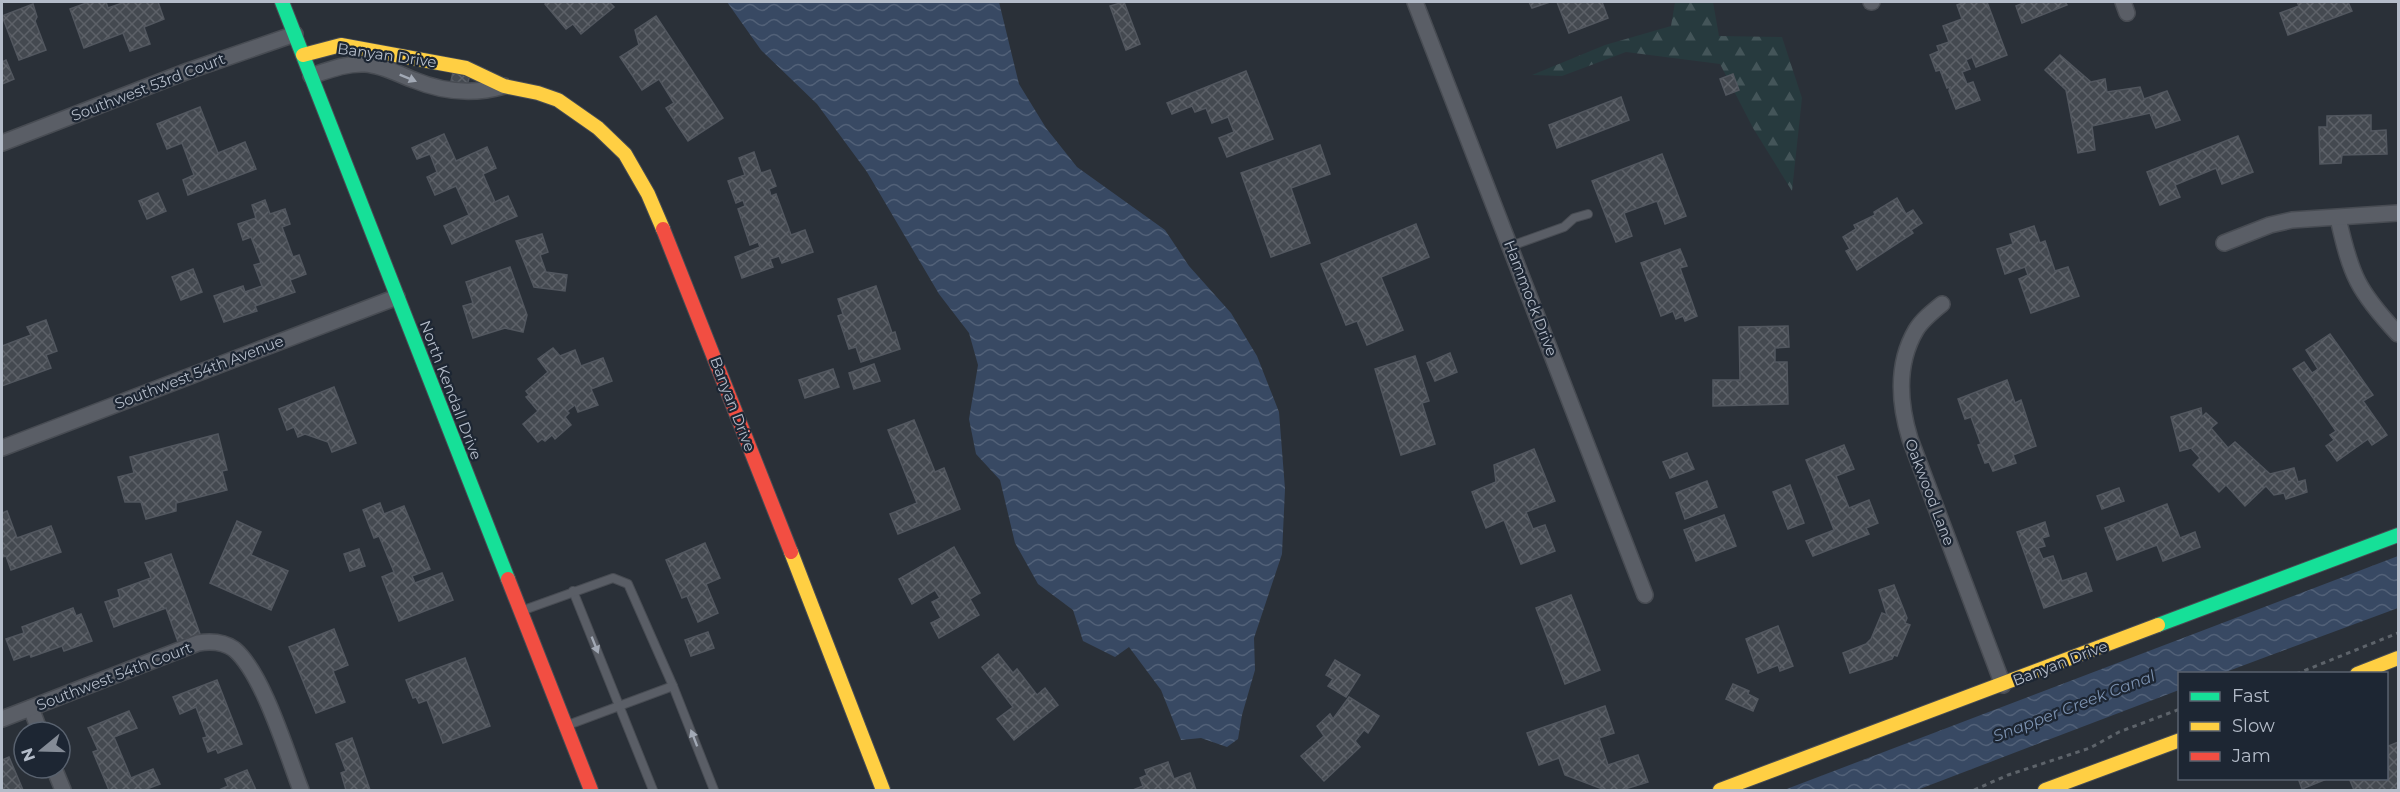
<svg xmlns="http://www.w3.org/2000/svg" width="2400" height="792" font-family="Montserrat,sans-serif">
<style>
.forest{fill:url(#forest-firs)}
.water{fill:url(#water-waves)}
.building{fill:url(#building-cross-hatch);stroke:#52575f;stroke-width:1.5}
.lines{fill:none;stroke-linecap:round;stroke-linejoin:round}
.lane-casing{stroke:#484c53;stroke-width:10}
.street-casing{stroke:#484c53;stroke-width:18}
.fast-casing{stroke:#484c53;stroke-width:16}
.slow-casing{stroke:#484c53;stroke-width:16}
.jam-casing{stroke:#484c53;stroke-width:16}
.path{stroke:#5d636a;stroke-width:3;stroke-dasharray:4.5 4.5;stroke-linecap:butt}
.lane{stroke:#5a5e66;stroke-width:8}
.street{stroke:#5a5e66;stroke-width:15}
.fast{stroke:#16e098;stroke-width:14}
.slow{stroke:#ffcf43;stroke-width:14}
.jam{stroke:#f24e42;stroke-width:14}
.oneway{fill:#a2a9b5}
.labels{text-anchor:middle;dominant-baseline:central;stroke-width:4.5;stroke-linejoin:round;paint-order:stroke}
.street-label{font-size:15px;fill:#b4bcc9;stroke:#1d2633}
.water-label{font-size:16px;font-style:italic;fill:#7c92b1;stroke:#1d2633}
</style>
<defs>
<pattern id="forest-firs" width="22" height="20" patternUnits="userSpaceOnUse" patternTransform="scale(1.5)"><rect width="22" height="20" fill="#273a3e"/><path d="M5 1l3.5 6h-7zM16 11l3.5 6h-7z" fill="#445559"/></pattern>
<pattern id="water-waves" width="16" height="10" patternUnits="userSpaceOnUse" patternTransform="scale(1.5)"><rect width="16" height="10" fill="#384963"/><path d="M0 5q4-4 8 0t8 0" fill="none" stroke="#526178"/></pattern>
<pattern id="building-cross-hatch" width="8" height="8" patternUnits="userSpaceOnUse" patternTransform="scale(1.5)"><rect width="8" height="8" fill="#444950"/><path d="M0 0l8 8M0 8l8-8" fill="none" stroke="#5d6168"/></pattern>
</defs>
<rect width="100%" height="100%" fill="#2a3038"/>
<polygon class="forest" points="1675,2 1713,2 1719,36 1782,37 1802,98 1792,191 1753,128 1720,64 1626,52 1562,76 1532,75 1605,45 1671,26"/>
<g class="water">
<polygon points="727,2 999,2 1019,84 1046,128 1077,167 1165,230 1189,266 1231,313 1257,356 1279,412 1285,489 1282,554 1254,638 1255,670 1242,715 1238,739 1227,747 1201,738 1181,740 1161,690 1129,647 1115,657 1083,641 1073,610 1038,584 1015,543 1000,480 976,454 969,419 978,365 969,333 939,294 867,172 817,104 761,50"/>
<polygon points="2398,556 2398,608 2223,673 2180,674 2179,690 1917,790 1784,790"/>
</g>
<g class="building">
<polygon points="89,2 106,2 108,8 125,2 158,2 164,19 144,27 150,44 130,51 123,33 84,48 70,9"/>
<polygon points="547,2 609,2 614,7 581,34 573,24 566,29 545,4"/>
<polygon points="1124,2 1140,44 1126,50 1110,6"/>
<polygon points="1529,2 1550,2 1532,8"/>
<polygon points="1557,2 1602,2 1608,18 1569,33"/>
<polygon points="1965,2 1987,2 2007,55 1976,67 1972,57 1966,60 1970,69 1962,72 1967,84 1973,82 1980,100 1956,109 1949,91 1950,87 1947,88 1940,70 1936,71 1930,55 1939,51 1937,46 1949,42 1943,26 1962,19 1957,5"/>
<polygon points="2026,2 2065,2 2067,5 2022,23 2016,6"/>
<polygon points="2297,2 2348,2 2352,11 2288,35 2280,13 2299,6"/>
<polygon points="33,4 37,17 35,21 46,50 19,60 2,16"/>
<polygon points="656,16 723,118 688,141 666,108 674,103 659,79 642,90 620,57 639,45 635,30"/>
<polygon points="2060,55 2091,82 2105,79 2107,92 2140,87 2144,99 2167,91 2180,120 2156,128 2150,113 2092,126 2095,150 2078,153 2066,90 2045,70"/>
<polygon points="6,60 14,79 2,84 2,62"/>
<polygon points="1246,71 1273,139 1227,157 1219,138 1234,132 1228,117 1212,123 1206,108 1195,112 1192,106 1172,114 1167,103"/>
<polygon points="453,72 470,75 467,85 451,81"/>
<polygon points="1733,74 1739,90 1726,95 1720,79"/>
<polygon points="1621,97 1629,120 1557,148 1549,125"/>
<polygon points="200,107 218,153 245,142 256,169 188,195 183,180 194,175 182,143 167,149 157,124"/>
<polygon points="2371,115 2371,131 2386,130 2387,154 2342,155 2341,163 2320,164 2319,127 2327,127 2327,116"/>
<polygon points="444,134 456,161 487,147 496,168 483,174 495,202 508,196 517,216 452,244 444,226 469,215 456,186 435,195 427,177 437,172 430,154 417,159 412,148"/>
<polygon points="2238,136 2253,172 2222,184 2216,168 2175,185 2180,197 2160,205 2147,172"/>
<polygon points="1320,145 1330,174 1291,188 1310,243 1271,257 1241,173"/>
<polygon points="754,152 761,173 770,170 776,186 769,189 771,196 776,194 791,235 805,230 813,252 782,263 779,256 770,259 773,267 742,278 735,257 760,247 758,242 750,245 738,209 745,206 743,200 736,203 728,181 745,175 739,158"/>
<polygon points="1662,154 1686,216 1665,224 1657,201 1624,213 1632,236 1616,242 1592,181"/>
<polygon points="158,193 166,211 147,219 139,201"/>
<polygon points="1897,198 1906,214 1913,210 1922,223 1911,230 1913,233 1857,270 1846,251 1850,249 1843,237 1856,229 1854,225 1875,215 1874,212"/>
<polygon points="265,200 270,214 285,209 290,224 282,227 293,257 299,255 306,274 290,280 295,292 255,306 257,311 224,322 214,296 243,286 245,292 262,286 254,265 261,263 251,237 243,240 238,224 256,218 252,205"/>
<polygon points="1416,224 1429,257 1381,277 1403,330 1367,345 1357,321 1346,325 1321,264"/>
<polygon points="2034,226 2040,243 2045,241 2055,271 2068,267 2079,296 2031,313 2019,279 2028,275 2025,267 2005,274 1997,249 2013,244 2010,234"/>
<polygon points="542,234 548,252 540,255 546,272 567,275 565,291 534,287 516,241"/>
<polygon points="1680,249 1687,266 1680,268 1697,316 1685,321 1683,316 1676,319 1673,311 1661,316 1641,263"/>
<polygon points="510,267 527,315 523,332 505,328 473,338 463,306 473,303 466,282"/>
<polygon points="193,269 202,292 181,300 172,277"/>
<polygon points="876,286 892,333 895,332 900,349 861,362 856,347 849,349 838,316 843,314 838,299"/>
<polygon points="46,320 57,351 46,355 51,368 2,386 2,346 31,335 27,327"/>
<polygon points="1788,326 1789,347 1775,348 1775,362 1787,362 1788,404 1713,406 1713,380 1740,380 1739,327"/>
<polygon points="2330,334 2373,395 2363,401 2387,435 2372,445 2368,439 2337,461 2326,446 2334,440 2330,435 2336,431 2293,369 2304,362 2312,373 2318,369 2306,350"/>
<polygon points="553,348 560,356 575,350 581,366 603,358 612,381 591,389 598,405 578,412 575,405 567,411 569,413 565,417 571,425 555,439 552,435 545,441 542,439 538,442 523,424 538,411 526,397 529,395 526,391 548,372 538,359"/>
<polygon points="1450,353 1457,372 1435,381 1427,363"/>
<polygon points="1415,356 1429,401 1422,403 1435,444 1401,455 1375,369"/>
<polygon points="874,364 880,381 854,389 849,373"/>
<polygon points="833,369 839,387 805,398 799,380"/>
<polygon points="2007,380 2015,403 2021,400 2036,446 2013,455 2016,463 1993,471 1989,462 1985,463 1978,445 1981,444 1971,417 1965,419 1958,399"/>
<polygon points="334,387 356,443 332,452 328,442 305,434 298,437 294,427 287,430 279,409"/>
<polygon points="2201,408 2202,417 2206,413 2217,423 2211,428 2228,448 2235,442 2270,474 2294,468 2298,482 2305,480 2307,492 2286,499 2284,493 2274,495 2266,486 2245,506 2226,485 2219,492 2193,465 2200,458 2191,448 2180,451 2171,417"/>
<polygon points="914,420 935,472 944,468 960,509 898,534 890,514 917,503 888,430"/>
<polygon points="218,434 227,470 222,471 227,490 176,503 176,511 146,519 141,502 125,502 118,477 134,473 130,457"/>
<polygon points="1844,445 1854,469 1836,476 1849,508 1869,500 1878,523 1866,528 1869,534 1813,556 1806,541 1834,530 1806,460"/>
<polygon points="1534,449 1555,501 1526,512 1533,529 1545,525 1555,551 1521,564 1504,520 1486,528 1472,492 1496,482 1494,465"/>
<polygon points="1687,453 1694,469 1670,478 1663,462"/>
<polygon points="1707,481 1717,507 1685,519 1676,493"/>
<polygon points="1790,485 1804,523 1788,529 1773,492"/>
<polygon points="2119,488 2124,501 2102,509 2097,496"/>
<polygon points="380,503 384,514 404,506 430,569 412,576 415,583 442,573 453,600 399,621 382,577 394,572 379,536 374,538 363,510"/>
<polygon points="2167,504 2180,538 2195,532 2200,547 2163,561 2157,545 2117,560 2105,528"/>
<polygon points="7,511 17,538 51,526 61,552 11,570 6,556 2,557 2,513"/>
<polygon points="1724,515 1736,546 1696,561 1684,530"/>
<polygon points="237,521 261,532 251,555 288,571 271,610 210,583"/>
<polygon points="2045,522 2049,536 2042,538 2045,546 2038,548 2043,559 2053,556 2062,581 2086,573 2092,591 2044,608 2017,532"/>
<polygon points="705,543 720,578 706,584 718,613 698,622 687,596 682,598 666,560"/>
<polygon points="954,547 980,593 970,599 979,615 939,638 931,623 941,618 932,602 940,598 935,590 912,604 899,579"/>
<polygon points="359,549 365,566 350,571 344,554"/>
<polygon points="171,554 200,634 178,642 166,608 114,627 105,602 120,597 118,590 151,578 145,563"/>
<polygon points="1894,585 1907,618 1905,623 1910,625 1897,656 1894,655 1892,659 1850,673 1843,653 1866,644 1871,639 1882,613 1887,615 1879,590"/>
<polygon points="1571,595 1600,670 1565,684 1536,608"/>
<polygon points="73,608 76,616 81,614 92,641 64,651 62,646 31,657 30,654 14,660 6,639 24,633 22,627"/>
<polygon points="1778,626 1793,666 1780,671 1778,665 1758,673 1746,639"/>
<polygon points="334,629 348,665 333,671 345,702 316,713 289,647"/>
<polygon points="708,632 714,648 691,656 685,640"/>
<polygon points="998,654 1013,673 1017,669 1037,695 1045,688 1058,705 1014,740 997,719 1013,707 982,667"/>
<polygon points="465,658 490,726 443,743 427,700 419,703 416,697 413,698 406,680"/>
<polygon points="1335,660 1360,675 1346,697 1328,686 1333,679 1326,675"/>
<polygon points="217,680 242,744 218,753 216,749 208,752 203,738 207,737 196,707 180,714 173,697"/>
<polygon points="1733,684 1749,691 1748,694 1758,699 1753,711 1726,699"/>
<polygon points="1349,697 1379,716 1368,733 1364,730 1355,741 1360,747 1324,781 1301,756 1324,736 1317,726 1330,714 1333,719"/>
<polygon points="1605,706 1614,733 1599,738 1608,765 1638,755 1648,782 1622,790 1605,790 1565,775 1559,758 1539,765 1527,733"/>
<polygon points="129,711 137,728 114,737 131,778 153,769 160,784 144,790 109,790 93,752 98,750 88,728"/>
<polygon points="352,738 370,790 346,790 341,773 346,771 336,744"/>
<polygon points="2398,742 2398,790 2354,790 2349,778 2386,778 2386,747"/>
<polygon points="9,757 23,790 2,790 2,760"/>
<polygon points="1168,762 1174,779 1190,773 1196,790 1133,790 1143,786 1140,778 1147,775 1145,770"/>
<polygon points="247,770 256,790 219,790 228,786 225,779"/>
<polygon points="2298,778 2329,778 2302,789"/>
</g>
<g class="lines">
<g class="lane-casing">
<g id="lane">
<polyline points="1511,246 1564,227 1574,218 1588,214"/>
<polyline points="573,591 653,790"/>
<polyline points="521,611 613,578 628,584 673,686 714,790"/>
<polyline points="568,725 673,686"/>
</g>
</g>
<g class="street-casing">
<g id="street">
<polyline points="1415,2 1645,595"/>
<polyline points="1871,2 1872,2"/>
<polyline points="2123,2 2127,13"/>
<path d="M311 76C329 70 347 63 365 64 382 65 398 74 414 80 443 92 473 95 504 86"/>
<polyline points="2,143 188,71 295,34"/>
<path d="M2338 218C2351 276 2358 291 2398 334"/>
<polyline points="2224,243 2270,225 2292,220 2398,213"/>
<path d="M1942 304C1932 312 1922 320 1916 330 1896 364 1899 403 1910 439L2003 685"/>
<polyline points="2,448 397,297"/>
<polyline points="31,708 40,732"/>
<path d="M2 719 198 643C210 641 224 642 234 649 263 673 287 754 301 790"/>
<polyline points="54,768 63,790"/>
</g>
</g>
<g class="fast-casing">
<g id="fast">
<polyline points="282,2 508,579"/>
<polyline points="2158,625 2398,535"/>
</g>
</g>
<g class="slow-casing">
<g id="slow">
<polyline points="303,55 341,45 466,68 504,86 538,93 558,100 598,128 625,154 648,194 663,229"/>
<polyline points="791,552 883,790"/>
<polyline points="2357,674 2398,658"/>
<polyline points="1720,790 2158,625"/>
<polyline points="2045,790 2180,740"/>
</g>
</g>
<g class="jam-casing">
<g id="jam">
<polyline points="663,229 791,552"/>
<polyline points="508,579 591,790"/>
</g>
</g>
<g class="path">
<polyline points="2296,674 2398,633"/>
<polyline points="1974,790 2008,775 2090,748 2119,732 2180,709"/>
</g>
<use href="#lane" class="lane"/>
<use href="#street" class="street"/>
<use href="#fast" class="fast"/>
<use href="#slow" class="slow"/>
<use href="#jam" class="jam"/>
</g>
<defs><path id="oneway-solid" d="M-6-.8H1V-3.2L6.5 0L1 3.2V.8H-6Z" transform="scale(1.5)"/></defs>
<g class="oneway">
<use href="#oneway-solid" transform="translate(408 78) rotate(22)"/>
<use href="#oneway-solid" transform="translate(595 645) rotate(68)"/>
<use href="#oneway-solid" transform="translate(694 738) rotate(-111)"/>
</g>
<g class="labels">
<g class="street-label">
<text transform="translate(387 55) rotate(8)">Banyan Drive</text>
<text transform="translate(148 87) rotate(-21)">Southwest 53rd Court</text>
<text transform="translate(1531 298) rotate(69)">Hammock Drive</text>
<text transform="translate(199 372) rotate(-21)">Southwest 54th Avenue</text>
<text transform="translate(451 390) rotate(69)">North Kendall Drive</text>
<text transform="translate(733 404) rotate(69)">Banyan Drive</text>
<text transform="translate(1930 492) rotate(69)">Oakwood Lane</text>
<text transform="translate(2060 663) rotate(-21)">Banyan Drive</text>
<text transform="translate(114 676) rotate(-21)">Southwest 54th Court</text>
</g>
<g class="water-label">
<text transform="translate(2074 706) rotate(-21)">Snapper Creek Canal</text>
</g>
</g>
<rect width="2400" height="792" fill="none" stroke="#b4bcc9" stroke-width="6"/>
<rect x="2178" y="672" width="210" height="108" fill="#1d2633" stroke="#59626f" stroke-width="1.5"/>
<rect x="2190" y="692" width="30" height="9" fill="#16e098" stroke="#59626f" stroke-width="1.5"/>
<text x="2232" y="702" font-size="18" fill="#b4bcc9">Fast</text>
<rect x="2190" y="722" width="30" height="9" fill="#ffcf43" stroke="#59626f" stroke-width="1.5"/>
<text x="2232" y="732" font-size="18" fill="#b4bcc9">Slow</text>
<rect x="2190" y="752" width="30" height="9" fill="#f24e42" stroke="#59626f" stroke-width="1.5"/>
<text x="2232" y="762" font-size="18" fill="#b4bcc9">Jam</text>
<g transform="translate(42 750) rotate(251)"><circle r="28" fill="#1d2633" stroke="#59626f" stroke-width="1.5"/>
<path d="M0-4.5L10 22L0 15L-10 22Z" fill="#848b96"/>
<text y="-9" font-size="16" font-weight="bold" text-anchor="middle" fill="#b4bcc9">N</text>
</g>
</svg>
